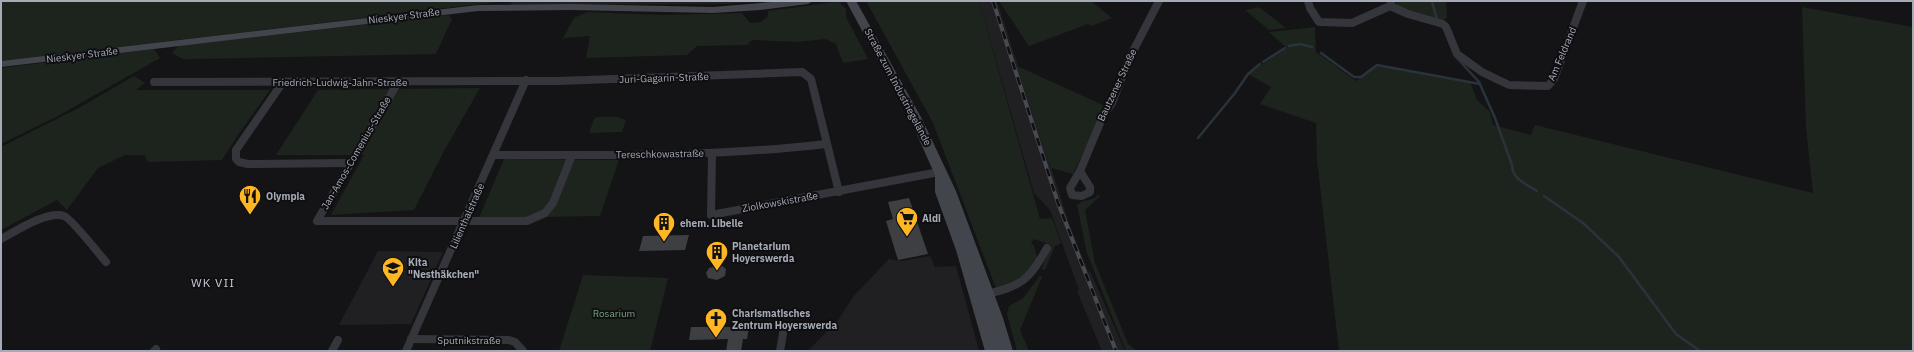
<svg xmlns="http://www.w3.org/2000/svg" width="1914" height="352" font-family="'IBM Plex Sans',sans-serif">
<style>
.built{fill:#202023}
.green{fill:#1c241d}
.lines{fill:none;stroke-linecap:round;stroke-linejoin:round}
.stream{stroke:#29333b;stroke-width:2.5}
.building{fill:#3e3f43}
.minor{stroke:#35363b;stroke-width:8}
.secondary{fill:#43454c;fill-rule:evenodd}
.rail-casing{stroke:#484a51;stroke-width:4}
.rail{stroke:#0f0f11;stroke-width:2.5;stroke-dasharray:8;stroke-linecap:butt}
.labels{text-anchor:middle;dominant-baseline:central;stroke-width:4;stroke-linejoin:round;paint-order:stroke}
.street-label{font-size:10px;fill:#a5aab7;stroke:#0f0f11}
.poi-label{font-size:10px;font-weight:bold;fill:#a5aab7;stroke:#0f0f11;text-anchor:start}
.park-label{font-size:10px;fill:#7aa47d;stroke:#0f0f11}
.quarter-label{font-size:12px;letter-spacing:1px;fill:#c6c9d3;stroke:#0f0f11}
</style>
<rect width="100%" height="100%" fill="#141416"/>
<g class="built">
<polygon points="509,1 766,1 728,4 513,5"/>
<polygon points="979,1 997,1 1069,223 1088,272 1090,271 1125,351 1102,351 1077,291 1079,290 1050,210 1034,193"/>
<polygon points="378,251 443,252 411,324 339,325"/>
<polygon points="930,256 935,267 956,266 979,351 808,351 838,320 853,297 889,259 901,261"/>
</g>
<g class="green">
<polygon points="1,1 505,1 1,61"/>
<polygon points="866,1 979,1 1040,219 1052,218 1061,243 1055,246 1045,270 1041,269 1052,245 1034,239 1031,243 1034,246 1038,261 1024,278 997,291 933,123"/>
<polygon points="999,1 1091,1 1112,18 1091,26 1088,24 1029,46"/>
<polygon points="1397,1 1446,1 1447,18 1440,21 1411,12 1395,5"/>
<polygon points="835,2 840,3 846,9 846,17 868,59 843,63 836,44 825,39 797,42 752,40 747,45 697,46 687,55 586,58 590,36 563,38 574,18 587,12 663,15 742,13 750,23 761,22 768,16 768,11"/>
<polygon points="1259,7 1286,28 1269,30 1245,10"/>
<polygon points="1802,7 1913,27 1913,351 1339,351 1317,160 1316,123 1260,104 1271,87 1248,74 1287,48 1269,32 1315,27 1316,58 1316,52 1356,81 1374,66 1377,65 1470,82 1477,100 1490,112 1493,125 1531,135 1535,125 1813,193 1806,128"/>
<polygon points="449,15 452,19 436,54 189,59 183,59 172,53 178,46 195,44"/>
<polygon points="154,49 160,58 58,116 1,144 1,68"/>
<polygon points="1017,66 1105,106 1073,174 1051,168"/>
<polygon points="134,76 145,83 136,90 270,90 240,132 222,160 148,162 144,155 125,155 98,168 67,210 57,200 1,230 1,147 77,109"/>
<polygon points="480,88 444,151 414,210 331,215 364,155 276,155 318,90"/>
<polygon points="598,117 617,117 626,120 622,132 589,133 594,119"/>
<polygon points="504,159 619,160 600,216 479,218"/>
<path d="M1098 195 1100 196 1085 210 1095 263 1128 344 1137 351H1126L1087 253 1077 205C1082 199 1091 202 1098 195Z"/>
<polygon points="583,275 668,278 650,351 559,351"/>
<polygon points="1040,276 1042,277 1020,330 1029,351 1017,351 1007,314 1009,306 1023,298"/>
</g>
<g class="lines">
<g class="stream">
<polyline points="1432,1 1437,20"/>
<polyline points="1289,46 1300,44 1312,47"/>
<polyline points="1321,53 1354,77 1361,77 1377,65 1480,84"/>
<path d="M1457 58 1479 82 1495 118 1512 165C1512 179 1526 184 1537 191"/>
<polyline points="1263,62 1285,48"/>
<polyline points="1198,138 1235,93 1248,74 1260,64"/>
<polyline points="1544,196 1583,223 1619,257 1676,334 1700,351"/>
</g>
</g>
<g class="building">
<polygon points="909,198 928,254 898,260 886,221 893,219 888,202"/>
<polygon points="689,235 685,250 639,251 643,236"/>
<polygon points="721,265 726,269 725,276 717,280 708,278 706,273 709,268"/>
<polygon points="691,327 749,327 747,339 743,339 741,351 726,351 728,339 689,340"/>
</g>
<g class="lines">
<g class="minor">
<polyline points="1308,1 1310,8 1319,22 1352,23 1390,6 1391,2"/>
<polyline points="1390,6 1408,14 1443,24 1446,27 1457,54 1482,72 1509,85 1548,86 1554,79 1583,1"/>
<polyline points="154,82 558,81 802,72 811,79 839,192"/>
<polyline points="283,82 236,150 236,159 239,162 248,164 349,163"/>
<polyline points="398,82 317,221 527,221 545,213 553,203 572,155"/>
<polyline points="712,154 711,215 939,172"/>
<path d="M494 155C605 155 716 157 826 144"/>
<polygon points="1080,171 1090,187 1090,192 1082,196 1072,195 1070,188"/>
<polyline points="1080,171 1103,116 1112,103 1129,59 1159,1"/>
<path d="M1 239C16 231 48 210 64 216 71 218 99 254 106 262"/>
<path d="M983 295C1021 286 1028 282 1047 248"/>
<polyline points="411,339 509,340 515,342 523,351"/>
<polyline points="154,351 156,349"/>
<polyline points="332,351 338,340"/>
<polyline points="406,351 526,80"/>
<polyline points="780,351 784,328"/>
</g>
<g class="secondary">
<polygon points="784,1 813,1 808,4 760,10 713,13 571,10 478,11 1,67 1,61 478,5 571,4 713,7"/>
<polygon points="846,1 856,1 922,119 956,191 1003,318 1013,351 985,351 956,250 935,192 935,175 910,119"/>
</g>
<g class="rail-casing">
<polyline id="rail" points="993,1 1058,203 1116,351"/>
</g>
<use href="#rail" class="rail"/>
</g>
<defs>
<g id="restaurant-pin" transform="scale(1.15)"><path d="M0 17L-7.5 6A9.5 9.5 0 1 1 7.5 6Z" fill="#ffb623" stroke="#0f0f11"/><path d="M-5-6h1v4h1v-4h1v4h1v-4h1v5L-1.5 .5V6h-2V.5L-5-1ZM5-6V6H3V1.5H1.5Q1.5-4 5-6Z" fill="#111"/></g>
<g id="supermarket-pin" transform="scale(1.15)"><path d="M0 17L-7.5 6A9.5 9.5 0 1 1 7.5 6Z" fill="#ffb623" stroke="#0f0f11"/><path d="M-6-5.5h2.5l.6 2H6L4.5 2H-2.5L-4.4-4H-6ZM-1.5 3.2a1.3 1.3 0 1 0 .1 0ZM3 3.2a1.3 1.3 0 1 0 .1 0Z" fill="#111"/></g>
<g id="building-pin" transform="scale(1.15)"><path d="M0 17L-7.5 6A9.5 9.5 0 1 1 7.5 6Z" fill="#ffb623" stroke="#0f0f11"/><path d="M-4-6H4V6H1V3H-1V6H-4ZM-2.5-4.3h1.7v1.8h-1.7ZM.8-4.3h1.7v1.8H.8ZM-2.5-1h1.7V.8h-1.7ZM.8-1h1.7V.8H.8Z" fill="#111"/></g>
<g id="school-pin" transform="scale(1.15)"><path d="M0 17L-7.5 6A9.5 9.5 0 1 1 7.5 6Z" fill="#ffb623" stroke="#0f0f11"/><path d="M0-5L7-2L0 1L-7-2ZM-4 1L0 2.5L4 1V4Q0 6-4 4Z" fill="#111"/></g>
<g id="church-pin" transform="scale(1.15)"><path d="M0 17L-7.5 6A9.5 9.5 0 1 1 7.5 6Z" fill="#ffb623" stroke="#0f0f11"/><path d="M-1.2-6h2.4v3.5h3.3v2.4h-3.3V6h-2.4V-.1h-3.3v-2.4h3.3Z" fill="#111"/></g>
</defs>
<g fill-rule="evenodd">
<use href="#restaurant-pin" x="250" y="196"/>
<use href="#supermarket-pin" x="907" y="218"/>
<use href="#building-pin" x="664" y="223"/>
<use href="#building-pin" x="717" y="252"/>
<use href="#school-pin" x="393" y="268"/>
<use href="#church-pin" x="716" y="319"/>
</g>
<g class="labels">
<g class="street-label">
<text transform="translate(404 16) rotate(-7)">Nieskyer Straße</text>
<text transform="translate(1562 54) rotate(-67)">Am Feldrand</text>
<text transform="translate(82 55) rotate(-7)">Nieskyer Straße</text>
<text transform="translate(664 78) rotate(-2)">Juri-Gagarin-Straße</text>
<text x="340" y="82">Friedrich-Ludwig-Jahn-Straße</text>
<text transform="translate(1117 85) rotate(-65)">Bautzener Straße</text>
<text transform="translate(898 87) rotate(62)">Straße zum Industriegelände</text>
<text transform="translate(356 153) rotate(-60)">Jan-Amos-Comenius-Straße</text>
<text transform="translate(660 154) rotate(-1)">Tereschkowastraße</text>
<text transform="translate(780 202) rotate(-10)">Ziolkowskistraße</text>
<text transform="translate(467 216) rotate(-66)">Lilienthalstraße</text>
<text x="469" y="340">Sputnikstraße</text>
</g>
<g class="poi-label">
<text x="266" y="196">Olympia</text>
<text x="922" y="218">Aldi</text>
<text x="680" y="223">ehem. Libelle</text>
<text x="732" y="246">Planetarium<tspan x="732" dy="12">Hoyerswerda</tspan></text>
<text x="408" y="262">Kita<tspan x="408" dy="12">"Nesthäkchen"</tspan></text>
<text x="732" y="313">Charismatisches<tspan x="732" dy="12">Zentrum Hoyerswerda</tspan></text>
</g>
<g class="park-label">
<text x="614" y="313">Rosarium</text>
</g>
<g class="quarter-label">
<text x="213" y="282">WK VII</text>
</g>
</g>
<rect width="1914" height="352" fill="none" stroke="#a5aab7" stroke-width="4"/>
</svg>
